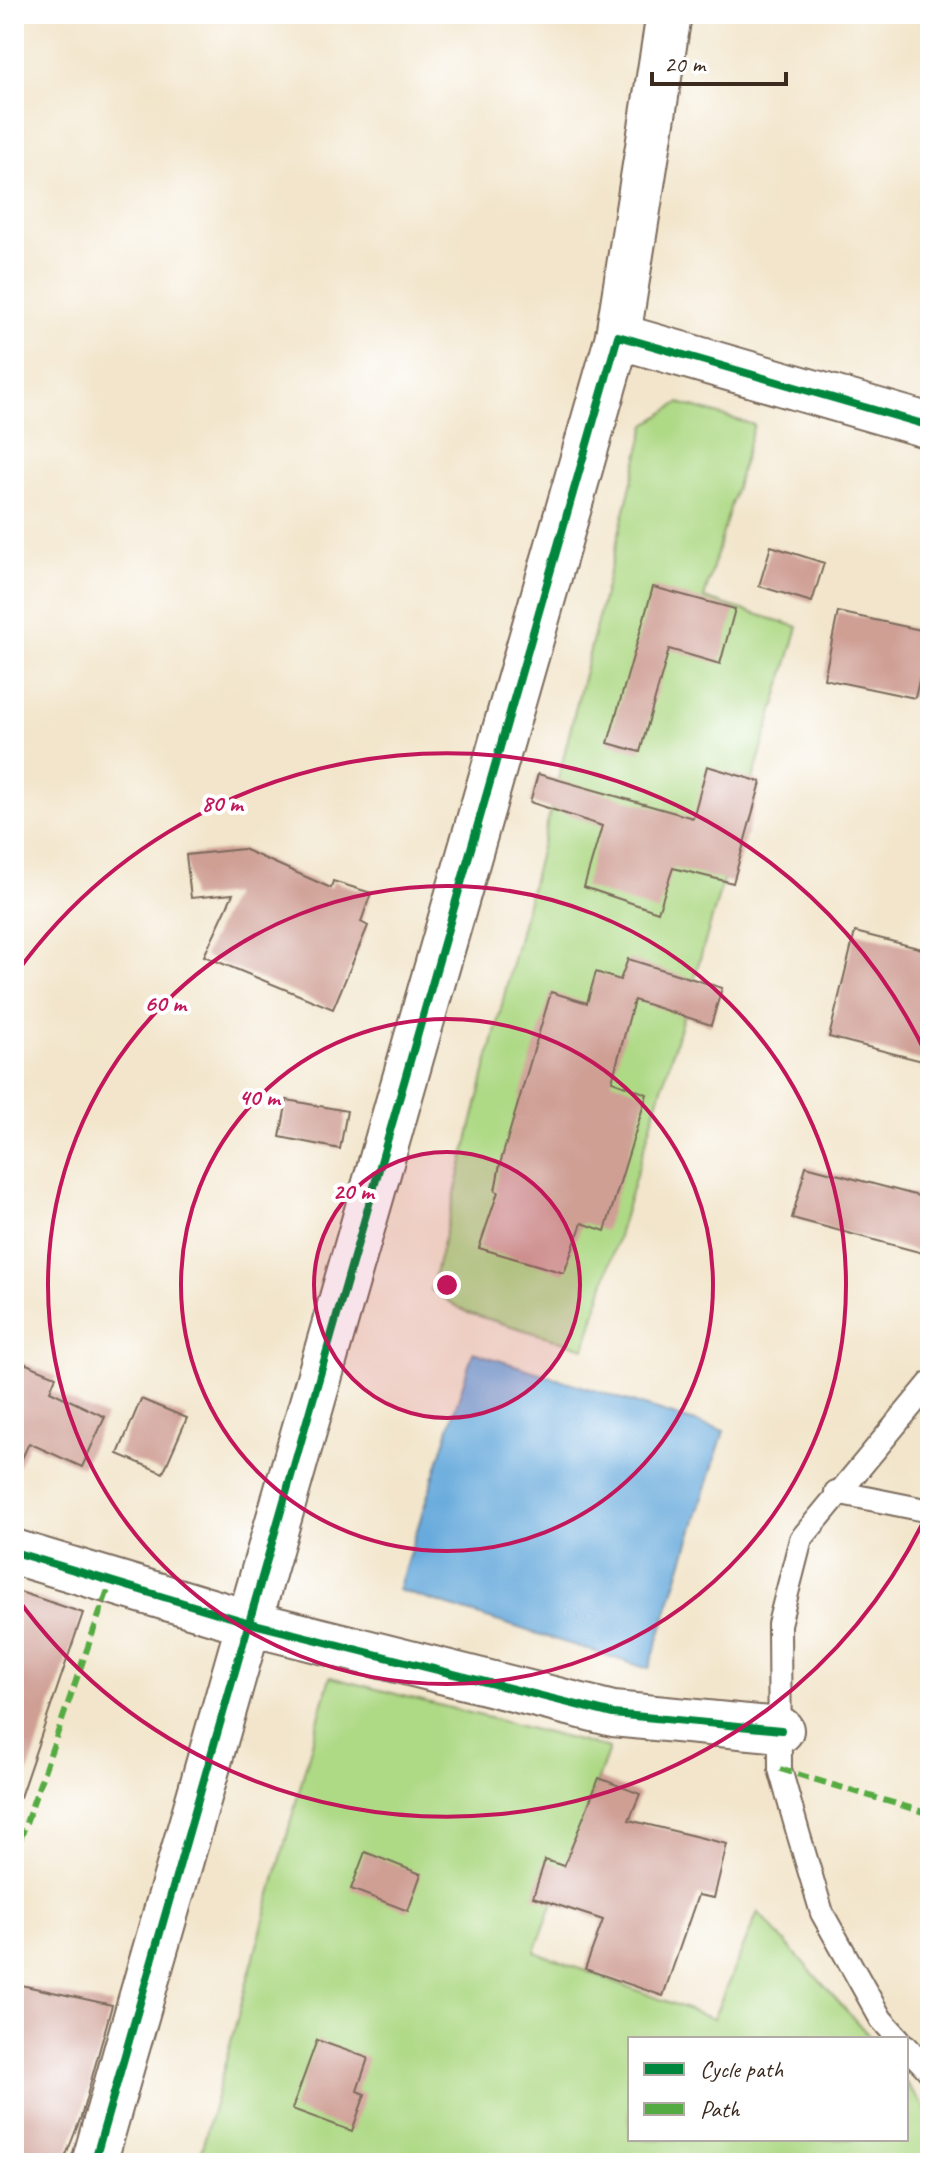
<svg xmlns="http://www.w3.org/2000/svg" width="944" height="2177" font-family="Caveat,sans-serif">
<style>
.green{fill:#aed985;stroke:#748252;stroke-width:2}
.water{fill:#67aadc;stroke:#516a7d;stroke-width:2}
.building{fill:#cf9f94}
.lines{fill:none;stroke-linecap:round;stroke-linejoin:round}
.lane-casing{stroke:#7b6b5b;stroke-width:26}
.street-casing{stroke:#7b6b5b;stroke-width:48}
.lane{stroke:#fff;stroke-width:22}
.street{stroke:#fff;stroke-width:44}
.quiet{stroke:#55ab43;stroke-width:6;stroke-dasharray:12 6;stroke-linecap:butt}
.cycleway-casing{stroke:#fff;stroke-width:13}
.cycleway{stroke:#00873e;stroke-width:8}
.ring{fill:none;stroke:#c2185b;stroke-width:4}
.centre{fill:#c2185b;stroke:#fff;stroke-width:4}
.ring-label{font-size:24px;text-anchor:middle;font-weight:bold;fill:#c2185b;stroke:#fff;stroke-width:8;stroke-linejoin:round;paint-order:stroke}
</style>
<rect width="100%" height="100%" fill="#fff"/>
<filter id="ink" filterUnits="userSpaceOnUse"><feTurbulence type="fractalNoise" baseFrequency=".0125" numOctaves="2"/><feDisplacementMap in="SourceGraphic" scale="16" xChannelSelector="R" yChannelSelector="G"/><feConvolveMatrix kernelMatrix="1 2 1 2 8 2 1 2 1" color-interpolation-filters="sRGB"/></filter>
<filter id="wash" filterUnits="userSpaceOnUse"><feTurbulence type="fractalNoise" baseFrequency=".006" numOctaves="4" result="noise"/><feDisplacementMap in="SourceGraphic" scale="32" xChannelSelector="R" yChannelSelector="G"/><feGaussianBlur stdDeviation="1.8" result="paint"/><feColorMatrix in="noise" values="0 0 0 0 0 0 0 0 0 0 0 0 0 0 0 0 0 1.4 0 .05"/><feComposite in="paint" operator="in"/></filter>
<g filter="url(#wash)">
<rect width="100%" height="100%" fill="#f2e5cb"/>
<g class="green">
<polygon points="679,403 754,425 704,598 798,627 585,1348 468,1313 431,1290 646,425"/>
<polygon points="330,1677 609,1749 535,1952 713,2019 758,1912 872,2039 630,2039 630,2139 906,2139 906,2083 930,2114 930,2163 198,2163"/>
</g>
<polygon class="water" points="473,1352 724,1431 649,1669 398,1590"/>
<g id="blocks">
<g class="building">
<polygon points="771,546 824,563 812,602 759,586"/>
<polygon points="653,587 735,609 720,664 669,649 640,752 608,743"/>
<polygon points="838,612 930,632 915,698 824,679"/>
<polygon points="707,766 761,782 733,883 673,868 658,912 584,887 602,826 530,802 538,774 693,818"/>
<polygon points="243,849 331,888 333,881 371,893 361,922 368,926 333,1009 204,956 233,894 191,898 186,855"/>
<polygon points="855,932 930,951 930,1063 829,1037"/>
<polygon points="628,959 722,988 711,1025 634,1000 612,1081 647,1094 605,1231 582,1223 564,1273 479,1248 498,1192 495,1191 500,1164 551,992 587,1003 596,972 620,980"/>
<polygon points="287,1100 347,1111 340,1149 280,1137"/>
<polygon points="806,1166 930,1199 930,1255 792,1218"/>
<polygon points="14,1359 56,1376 50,1391 105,1417 82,1467 29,1443 14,1476"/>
<polygon points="141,1399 187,1418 163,1473 118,1454"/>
<polygon points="14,1590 83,1613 20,1797 14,1796"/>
<polygon points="599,1778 640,1794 629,1820 727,1844 714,1898 698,1895 663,1996 585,1969 603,1920 533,1897 545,1860 564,1866"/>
<polygon points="365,1852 421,1874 408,1911 351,1889"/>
<polygon points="21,1985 112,2005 81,2117 63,2163 14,2163 14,2020"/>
<polygon points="317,2040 368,2058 357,2091 365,2094 352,2131 292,2109"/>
</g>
</g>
</g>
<g filter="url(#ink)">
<use href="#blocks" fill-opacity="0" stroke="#7b6b5b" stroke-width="2"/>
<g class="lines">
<g class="lane-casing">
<g id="lane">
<polyline points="836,1492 930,1511"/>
<polyline points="899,2039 881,2019 822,1913 799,1836 780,1769 779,1624 801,1539 930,1383"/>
<polyline points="906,2046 930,2072"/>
</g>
</g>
<g class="street-casing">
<g id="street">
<polyline points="618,336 669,14"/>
<polyline points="14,1552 250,1623 613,1714 781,1730"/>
<polyline points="94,2163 618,336 930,426"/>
</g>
</g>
<use href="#lane" class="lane"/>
<use href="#street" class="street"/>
<g class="quiet">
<polyline points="780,1769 930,1814"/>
<polyline points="14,1857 111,1581"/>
</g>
<g class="cycleway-casing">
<g id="cycleway">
<polyline points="14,1552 250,1623 613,1714 781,1730"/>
<polyline points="94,2163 618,336 930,426"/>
</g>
</g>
<use href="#cycleway" class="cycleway"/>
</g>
</g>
<circle cx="447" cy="1285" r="133" fill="#c2185b" fill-opacity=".12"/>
<g class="ring">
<circle cx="447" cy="1285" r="133"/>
<circle cx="447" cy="1285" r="266"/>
<circle cx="447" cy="1285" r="399"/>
<path d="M929 1510A532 532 0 0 1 17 1598M17 972A532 532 0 0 1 929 1060"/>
</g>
<circle cx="447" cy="1285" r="12" class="centre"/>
<g class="ring-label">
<text x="222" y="811">80 m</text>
<text x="165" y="1011">60 m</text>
<text x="259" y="1105">40 m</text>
<text x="353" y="1199">20 m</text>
</g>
<rect width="944" height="2177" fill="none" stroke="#fff" stroke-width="48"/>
<rect x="628" y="2037" width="280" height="104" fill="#ffffff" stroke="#b1aaa5" stroke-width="2"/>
<rect x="644" y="2063" width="40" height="12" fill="#00873e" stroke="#b1aaa5" stroke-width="2"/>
<text x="700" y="2077" font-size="24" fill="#3b2a1e">Cycle path</text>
<rect x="644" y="2103" width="40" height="12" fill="#55ab43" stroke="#b1aaa5" stroke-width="2"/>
<text x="700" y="2117" font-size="24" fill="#3b2a1e">Path</text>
<path d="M652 72v12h134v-12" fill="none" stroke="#3b2a1e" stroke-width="4"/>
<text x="664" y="72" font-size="24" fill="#3b2a1e" stroke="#ffffff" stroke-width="6" paint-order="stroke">20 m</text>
</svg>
